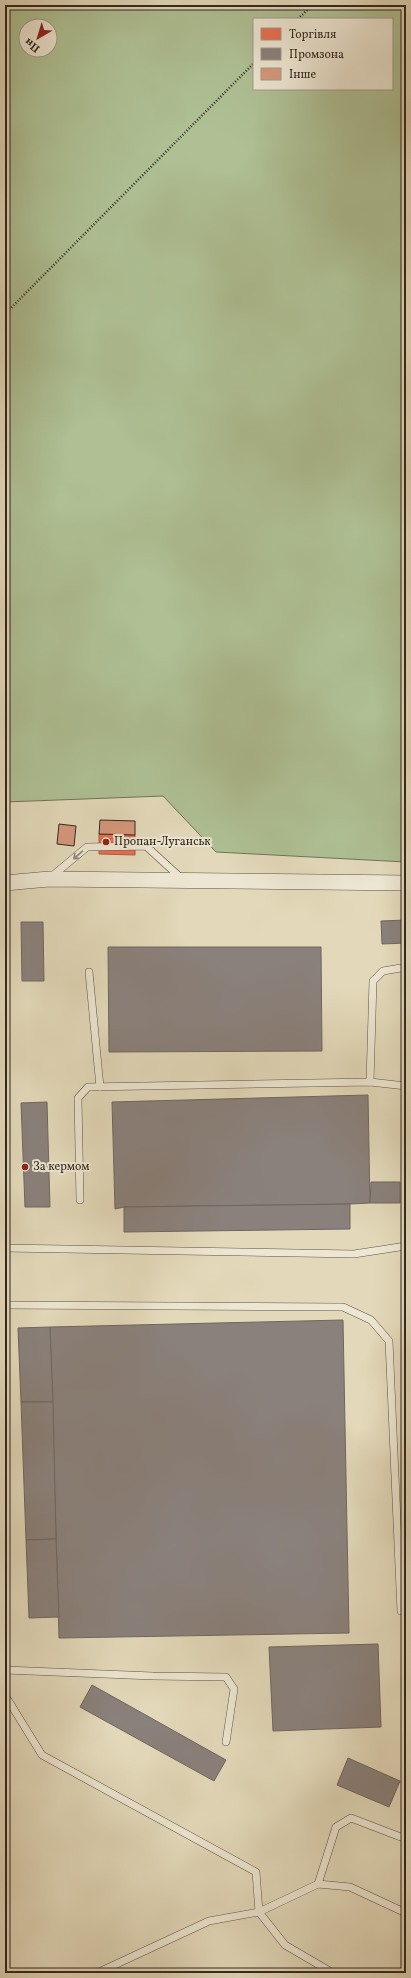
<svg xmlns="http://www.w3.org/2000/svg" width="411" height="1978" font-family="Vollkorn,serif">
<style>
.green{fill:#aec094;stroke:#70745a;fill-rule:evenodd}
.shops{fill:#e76f51;stroke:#b15942}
.industry{fill:#8a817c;stroke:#706660}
.building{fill:#d6987c;stroke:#322720}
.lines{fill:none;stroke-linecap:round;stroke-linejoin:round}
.lane-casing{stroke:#5e5446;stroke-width:8}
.street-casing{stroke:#5e5446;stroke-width:16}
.path{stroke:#322720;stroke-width:2.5;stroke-dasharray:1 2;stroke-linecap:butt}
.lane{stroke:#ede6d2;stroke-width:7}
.street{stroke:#ede6d2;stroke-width:15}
.oneway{stroke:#908679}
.poi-dot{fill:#8f2418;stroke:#ede6d2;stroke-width:1.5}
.labels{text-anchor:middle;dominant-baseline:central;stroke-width:4;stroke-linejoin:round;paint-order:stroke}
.poi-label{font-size:12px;fill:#322720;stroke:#ede6d2;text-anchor:start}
</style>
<rect width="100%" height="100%" fill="#e3d9ba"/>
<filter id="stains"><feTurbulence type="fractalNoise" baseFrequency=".005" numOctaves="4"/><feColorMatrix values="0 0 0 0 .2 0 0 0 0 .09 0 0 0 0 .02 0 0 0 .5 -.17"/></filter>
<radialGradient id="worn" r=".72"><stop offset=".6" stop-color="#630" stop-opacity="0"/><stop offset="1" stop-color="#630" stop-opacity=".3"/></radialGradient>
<path class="green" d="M5 5H406V862L216 852 163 796 5 802ZM254 19H392V89H254ZM26 26H50V50H26Z"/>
<polygon class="shops" points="99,834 135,835 135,855 99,854"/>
<g class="industry">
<polygon points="406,920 406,943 382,944 381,921"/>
<polygon points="21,922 43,922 44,981 22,981"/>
<polygon points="108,947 321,947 322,1051 109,1052"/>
<polygon points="368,1095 370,1203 350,1204 124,1207 115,1209 112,1102"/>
<polygon points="47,1102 50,1207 25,1207 21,1103"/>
<polygon points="371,1182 400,1182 400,1203 370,1203"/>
<polygon points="350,1204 350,1229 124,1232 124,1207"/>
<polygon points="343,1320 349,1633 59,1638 50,1327"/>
<polygon points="50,1327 53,1402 21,1402 18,1328"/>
<polygon points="21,1402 53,1402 56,1539 26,1540"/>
<polygon points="56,1539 59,1617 29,1618 26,1540"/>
<polygon points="378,1644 381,1727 273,1731 269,1647"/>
<polygon points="92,1685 226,1760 214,1781 80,1707"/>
<polygon points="348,1758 400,1781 389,1807 337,1785"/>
</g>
<g class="building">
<polygon points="100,820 135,821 135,835 99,834"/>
<polygon points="59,824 76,826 74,846 57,844"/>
</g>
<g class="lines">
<g class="lane-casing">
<g id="lane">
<polyline points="51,877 87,847 146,846 181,878"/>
<polyline points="89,972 100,1087"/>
<polyline points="370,1082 373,981 383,971 401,968"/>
<polyline points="80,1200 78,1098 88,1087 370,1082 406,1086"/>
<polyline points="5,1248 354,1254 406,1246"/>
<polyline points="5,1305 343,1307 371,1320 389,1341 401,1611"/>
<polyline points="5,1670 153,1676 226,1677 234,1689 226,1742"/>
<polyline points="5,1695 42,1755 256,1872 259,1912 285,1945 333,1973"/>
<polyline points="318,1884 336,1827 351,1818 406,1839"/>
<polyline points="97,1973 209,1921 259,1912 318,1884 350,1887 406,1913"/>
</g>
</g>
<g class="street-casing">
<polyline id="street" points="5,883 49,879 406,883"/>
</g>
<g class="path">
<polyline points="298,19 312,5"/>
<polyline points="5,314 254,63"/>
</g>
<use href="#lane" class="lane"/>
<use href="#street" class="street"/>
</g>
<defs><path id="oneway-shaft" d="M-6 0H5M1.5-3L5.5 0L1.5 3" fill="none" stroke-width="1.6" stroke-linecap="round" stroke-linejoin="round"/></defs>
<use class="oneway" href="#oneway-shaft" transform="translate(78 855) rotate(139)"/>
<g class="poi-dot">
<circle cx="106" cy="842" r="4"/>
<circle cx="25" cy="1167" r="4"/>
</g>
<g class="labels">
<g class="poi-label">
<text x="114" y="842">Пропан-Луганськ</text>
<text x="33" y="1167">За кермом</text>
</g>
</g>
<rect width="411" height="1978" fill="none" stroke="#e3d9ba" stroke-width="20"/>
<rect x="6" y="6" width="399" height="1966" fill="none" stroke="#322720" stroke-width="2"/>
<rect x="10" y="10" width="391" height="1958" fill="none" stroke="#322720"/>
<rect x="253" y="18" width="140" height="72" fill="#ede6d2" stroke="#a29a8b"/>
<rect x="261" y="28" width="20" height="12" fill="#e76f51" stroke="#a29a8b"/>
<text x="289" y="38" font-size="12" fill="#322720">Торгівля</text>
<rect x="261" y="48" width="20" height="12" fill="#8a817c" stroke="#a29a8b"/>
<text x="289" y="58" font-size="12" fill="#322720">Промзона</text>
<rect x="261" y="68" width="20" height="12" fill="#d6987c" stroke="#a29a8b"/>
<text x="289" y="78" font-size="12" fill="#322720">Інше</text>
<g transform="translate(38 38) rotate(218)"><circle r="19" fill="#ede6d2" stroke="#a29a8b"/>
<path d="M0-3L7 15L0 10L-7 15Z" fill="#8f2418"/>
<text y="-6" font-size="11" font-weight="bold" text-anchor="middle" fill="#322720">Пн</text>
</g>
<rect width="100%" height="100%" filter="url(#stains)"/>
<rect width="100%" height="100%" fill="url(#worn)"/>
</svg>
